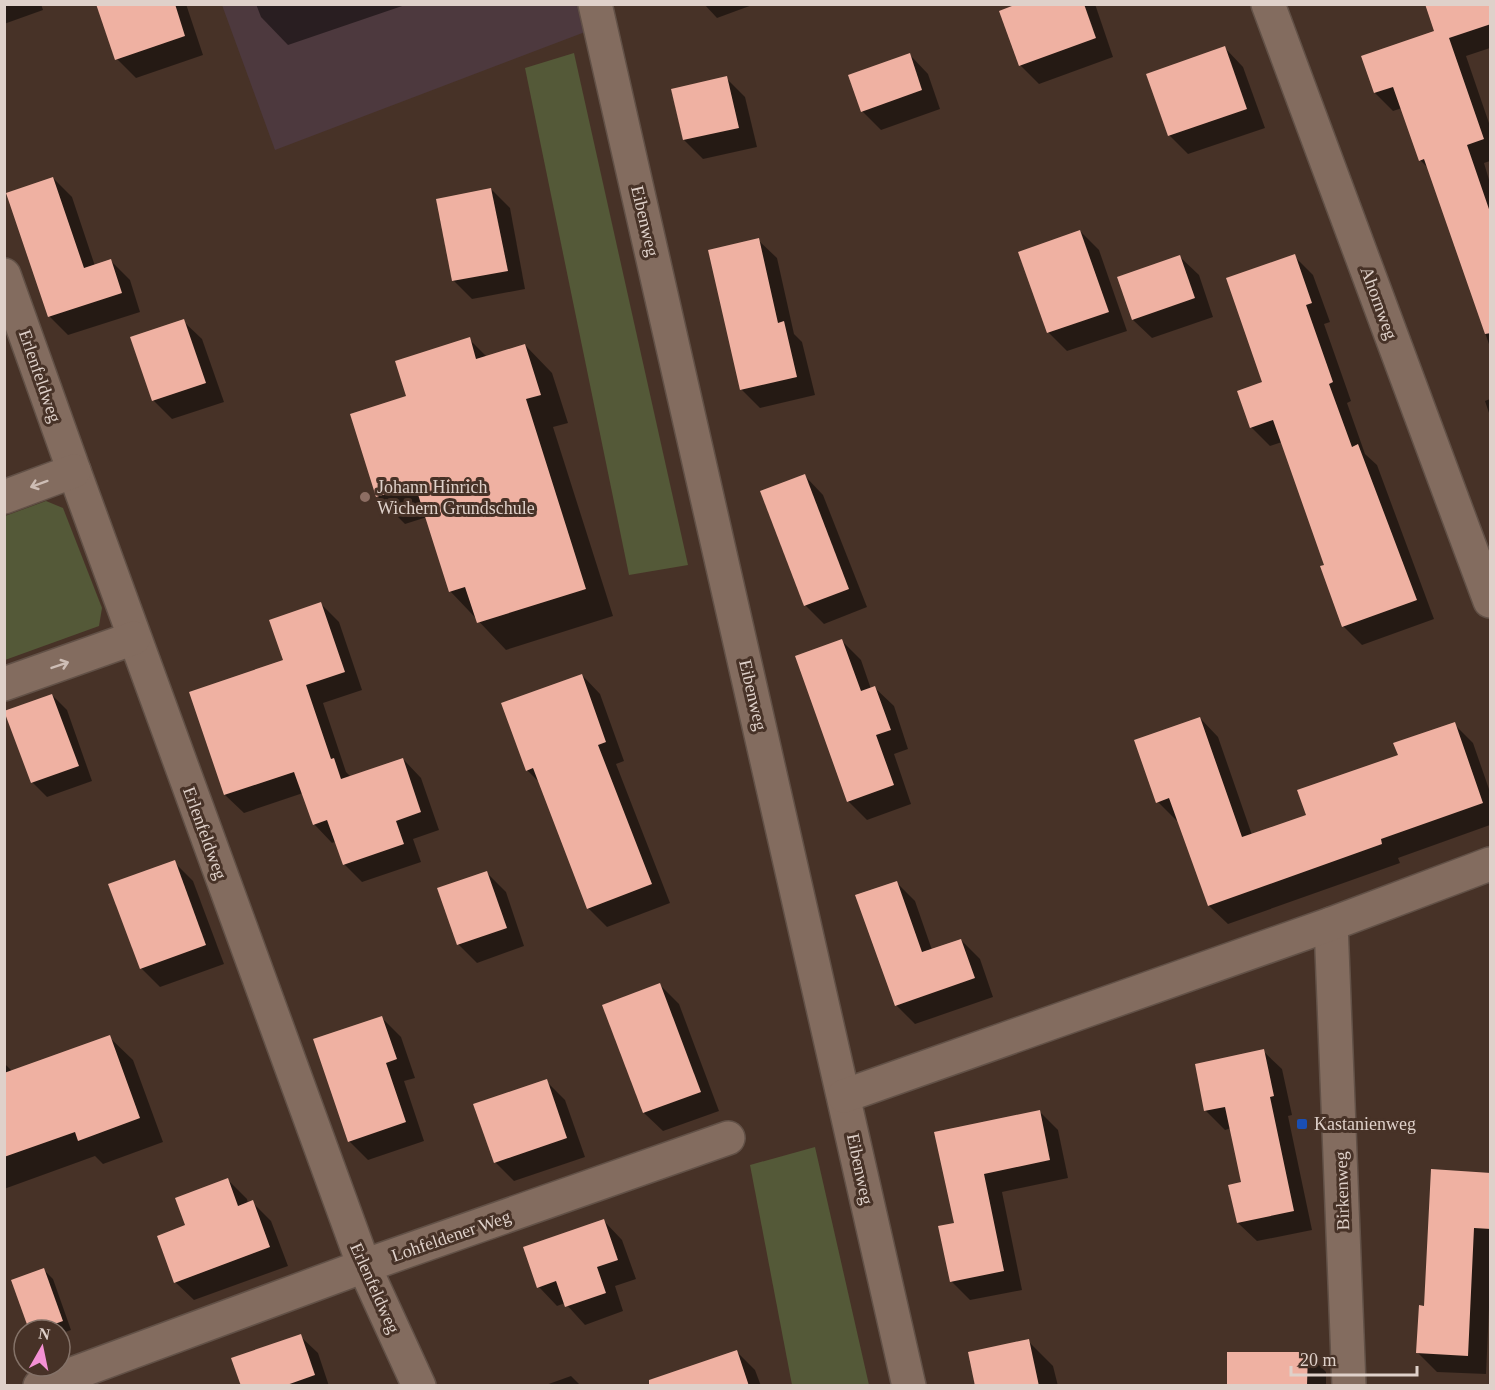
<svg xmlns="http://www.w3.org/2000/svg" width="1495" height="1390" font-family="Georgia,serif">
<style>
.commercial{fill:#4d393e}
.green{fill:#545938}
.shadow{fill:#0007}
.building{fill:#efb1a2}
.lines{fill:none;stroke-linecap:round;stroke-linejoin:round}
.minor-casing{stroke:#625147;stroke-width:36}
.minor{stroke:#836c5f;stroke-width:33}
.oneway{stroke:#cdbdb5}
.education-dot{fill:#8d6e63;stroke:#473227;stroke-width:2}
.transit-dot{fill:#1a4fb4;stroke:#473227;stroke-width:2}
.labels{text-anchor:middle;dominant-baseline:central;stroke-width:6;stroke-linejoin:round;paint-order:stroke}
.street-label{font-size:18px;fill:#dfd1ca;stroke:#473227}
.poi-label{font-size:18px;fill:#dfd1ca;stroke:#473227;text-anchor:start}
</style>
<rect width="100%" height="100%" fill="#473227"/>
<polygon class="commercial" points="222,5 578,5 585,32 275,150"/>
<g class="green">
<polygon points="574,53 688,565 629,575 525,68"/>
<polygon points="46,501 63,508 102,608 99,626 5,660 5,516"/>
<polygon points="815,1147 869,1385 792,1385 750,1165"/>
</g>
<g class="shadow">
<polygon points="4,4 41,4 43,10 4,24"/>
<polygon points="98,4 186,4 203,55 136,78 117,59"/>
<polygon points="256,4 408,4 288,45 261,17"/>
<polygon points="704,4 755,4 717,18"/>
<polygon points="1021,4 1095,4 1113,57 1039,84 1020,65"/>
<polygon points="1490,4 1490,48 1466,56 1490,126 1490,161 1484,163 1490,183 1490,347 1428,168 1420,160 1402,108 1393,111 1375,93 1363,57 1436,32"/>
<polygon points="1225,48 1243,67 1265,128 1188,154 1169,135"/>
<polygon points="910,55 928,74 940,109 881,130 862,111"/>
<polygon points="726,78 745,97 757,147 703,159 684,140 673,90"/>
<polygon points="53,178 72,197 95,266 111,261 130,280 140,312 68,335 50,317 8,193"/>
<polygon points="491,189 510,208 525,289 472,299 453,280"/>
<polygon points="1080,231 1099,250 1127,331 1067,351 1048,332"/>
<polygon points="758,240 777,258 794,334 802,342 815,395 760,408 741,389"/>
<polygon points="1294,256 1313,275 1330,322 1324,324 1351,401 1347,403 1365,454 1377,465 1434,619 1362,645 1343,626 1326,566 1282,442 1270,446 1251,427 1264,383"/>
<polygon points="1180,257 1199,275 1213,317 1152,338 1133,320"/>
<polygon points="183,321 202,339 224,402 172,419 154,401 132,338"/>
<polygon points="469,339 487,357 525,345 552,373 568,423 553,427 613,616 506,650 450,591 427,517 405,524 378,497 352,415 408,397"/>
<polygon points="1490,399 1490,416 1485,401"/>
<polygon points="805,476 823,495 867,607 824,624 805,605"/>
<polygon points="321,604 339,622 362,690 323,703 346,772 351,777 403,759 421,778 439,830 413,839 421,862 362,882 344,864 336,841 332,843 314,824 303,793 244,813 225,795 191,693 285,661"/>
<polygon points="842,641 861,660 871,689 875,688 894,706 908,749 894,754 911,804 867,820 848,801"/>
<polygon points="582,675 600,694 624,761 616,764 670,903 607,927 588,908 540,783 527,770"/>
<polygon points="52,695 67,710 92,781 47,797 32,782"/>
<polygon points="1200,718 1218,737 1252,835 1308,815 1400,756 1454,724 1473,743 1490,792 1490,825 1398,858 1400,863 1228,924 1209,906 1179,820 1177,821 1158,802"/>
<polygon points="174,862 193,881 224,964 160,987 141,968"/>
<polygon points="487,873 506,892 524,946 477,963 458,944"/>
<polygon points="896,882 915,901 932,950 961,940 980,959 993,997 915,1024 896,1005"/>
<polygon points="660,985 679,1004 719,1111 663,1131 644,1113"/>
<polygon points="382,1018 401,1037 415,1078 404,1081 424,1141 368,1160 349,1141"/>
<polygon points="109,1037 133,1060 163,1142 103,1164 95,1156 4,1189 4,1063 13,1072"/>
<polygon points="1263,1051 1282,1069 1292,1115 1288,1116 1312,1230 1257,1241 1238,1223 1243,1183 1231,1128 1225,1130 1206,1111 1196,1065"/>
<polygon points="546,1081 565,1100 585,1157 514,1181 495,1162"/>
<polygon points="1039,1111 1058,1130 1068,1178 1002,1192 1022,1290 970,1300 952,1282 940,1228 956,1224 936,1133"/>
<polygon points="1490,1174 1490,1286 1486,1374 1437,1372 1418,1353 1425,1307"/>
<polygon points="228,1180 247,1199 248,1204 252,1202 271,1221 288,1266 194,1300 175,1282 187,1226"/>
<polygon points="604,1221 622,1240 636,1279 615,1286 623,1311 585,1325 565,1303 557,1306 539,1287"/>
<polygon points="44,1270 53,1279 71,1330 60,1334 60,1330 30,1330"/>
<polygon points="300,1336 318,1353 329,1386 242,1386"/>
<polygon points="1028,1341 1053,1366 1058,1386 977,1386"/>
<polygon points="736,1351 755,1370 761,1386 665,1386"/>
<polygon points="1307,1353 1326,1372 1326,1386 1229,1386"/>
<polygon points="571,1376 581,1386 543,1386"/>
</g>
<g class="building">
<polygon points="96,4 175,4 185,36 115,60"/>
<polygon points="1017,4 1084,4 1096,38 1019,66 999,11"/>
<polygon points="1425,4 1491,4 1491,24 1449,38 1484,139 1467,145 1491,215 1491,333 1485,334 1424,159 1419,161 1393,87 1374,93 1361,56 1434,31"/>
<polygon points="1225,46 1247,109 1168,136 1146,74"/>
<polygon points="910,53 922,90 861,112 848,75"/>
<polygon points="727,76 739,128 683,140 671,89"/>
<polygon points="53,177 84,268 111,259 122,293 48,317 6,193"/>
<polygon points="491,188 508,271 452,281 436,199"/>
<polygon points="1080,230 1109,312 1047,333 1018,252"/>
<polygon points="759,238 778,323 784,321 797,377 740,390 708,250"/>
<polygon points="1295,254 1312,303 1306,305 1333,382 1329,384 1352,447 1358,444 1417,600 1342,627 1320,566 1324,565 1273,420 1250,428 1237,391 1262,382 1226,278"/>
<polygon points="1180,255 1195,298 1132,320 1117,277"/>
<polygon points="184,319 206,383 152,401 130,337"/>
<polygon points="470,337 476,359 525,344 541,395 526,399 586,589 477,623 465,587 449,592 415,485 376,497 350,414 406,396 395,361"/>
<polygon points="805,474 849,589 804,606 760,491"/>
<polygon points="321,602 345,672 306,685 331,759 334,758 341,779 403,758 421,812 396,821 404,844 343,865 327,820 313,825 294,772 224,795 189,692 283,660 269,620"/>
<polygon points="842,639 861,691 875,686 891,730 876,735 894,785 847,802 795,656"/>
<polygon points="582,674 606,742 598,745 652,884 587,909 533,768 526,771 501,703"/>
<polygon points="52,694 79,766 31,783 4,711"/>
<polygon points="1200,717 1242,837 1306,815 1297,790 1398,755 1393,743 1455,722 1483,803 1381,839 1382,844 1208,906 1169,798 1156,803 1134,740"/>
<polygon points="175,860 206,945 140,969 108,884"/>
<polygon points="487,871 507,928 457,945 437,888"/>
<polygon points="897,881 922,952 961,939 975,978 895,1006 855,895"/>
<polygon points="660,983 701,1092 643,1113 602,1005"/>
<polygon points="382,1016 397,1059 386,1063 406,1122 348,1142 313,1039"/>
<polygon points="110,1035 140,1118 78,1141 75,1132 4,1157 4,1073"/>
<polygon points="1264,1049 1274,1096 1270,1097 1294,1211 1237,1223 1228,1185 1241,1182 1225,1107 1204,1111 1195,1064"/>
<polygon points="547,1079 567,1138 494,1163 473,1104"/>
<polygon points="1040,1110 1050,1160 984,1174 1004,1271 950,1282 938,1226 954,1223 934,1132"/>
<polygon points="1431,1169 1491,1173 1491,1229 1474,1228 1468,1356 1416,1353 1419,1305 1424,1306"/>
<polygon points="228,1178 238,1206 253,1200 270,1247 174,1283 157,1236 185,1225 175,1198"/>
<polygon points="604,1219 618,1260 597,1267 606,1293 565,1307 556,1281 537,1288 523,1247"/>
<polygon points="44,1268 63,1321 38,1330 29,1330 11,1280"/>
<polygon points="301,1334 315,1375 284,1386 241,1386 231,1358"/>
<polygon points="1029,1339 1039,1386 975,1386 968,1352"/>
<polygon points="737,1350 749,1386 649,1386 649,1380"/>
<polygon points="1227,1352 1308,1352 1307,1386 1227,1386"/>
</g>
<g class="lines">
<g class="minor-casing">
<g id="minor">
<polyline points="595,4 909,1386"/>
<polyline points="1268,4 1490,601"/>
<polyline points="4,275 74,471 364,1266 419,1386"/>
<polyline points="4,497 74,471"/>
<polyline points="4,684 134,638"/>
<polyline points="1331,924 1349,1386"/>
<polyline points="844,1096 1331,924 1490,864"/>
<polyline points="40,1386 364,1266 728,1138"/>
</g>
</g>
<use href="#minor" class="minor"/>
</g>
<defs><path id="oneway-shaft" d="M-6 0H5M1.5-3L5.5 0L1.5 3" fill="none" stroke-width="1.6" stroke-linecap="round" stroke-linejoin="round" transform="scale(1.5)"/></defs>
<g class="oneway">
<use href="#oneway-shaft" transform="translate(39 484) rotate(160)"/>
<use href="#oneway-shaft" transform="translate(60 665) rotate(-19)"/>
</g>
<circle class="education-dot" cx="365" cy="497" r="6"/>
<rect class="transit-dot" x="1296" y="1118" width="12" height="12" rx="3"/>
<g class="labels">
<g class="street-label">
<text transform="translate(645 221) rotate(77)">Eibenweg</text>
<text transform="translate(1379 303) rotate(70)">Ahornweg</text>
<text transform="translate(40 376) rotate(71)">Erlenfeldweg</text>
<text transform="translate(753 695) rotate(77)">Eibenweg</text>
<text transform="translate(205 833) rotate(70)">Erlenfeldweg</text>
<text transform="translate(860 1169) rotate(78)">Eibenweg</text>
<text transform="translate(1342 1191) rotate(-92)">Birkenweg</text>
<text transform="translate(451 1236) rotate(-19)">Lohfeldener Weg</text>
<text transform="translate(375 1288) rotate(66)">Erlenfeldweg</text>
</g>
<g class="poi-label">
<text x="377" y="487">Johann Hinrich<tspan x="377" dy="21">Wichern Grundschule</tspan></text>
<text x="1314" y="1124">Kastanienweg</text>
</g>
</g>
<rect width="1495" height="1390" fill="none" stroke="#dfd1ca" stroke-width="12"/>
<g transform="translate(42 1348) rotate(9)"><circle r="28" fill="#473227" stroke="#847268" stroke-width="1.5"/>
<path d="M0-4.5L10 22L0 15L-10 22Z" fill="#f491d4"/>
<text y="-9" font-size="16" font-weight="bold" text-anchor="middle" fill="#dfd1ca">N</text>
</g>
<path d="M1291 1366v9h126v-9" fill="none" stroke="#dfd1ca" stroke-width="3"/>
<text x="1300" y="1366" font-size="18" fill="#dfd1ca" stroke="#473227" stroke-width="4.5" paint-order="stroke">20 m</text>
</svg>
